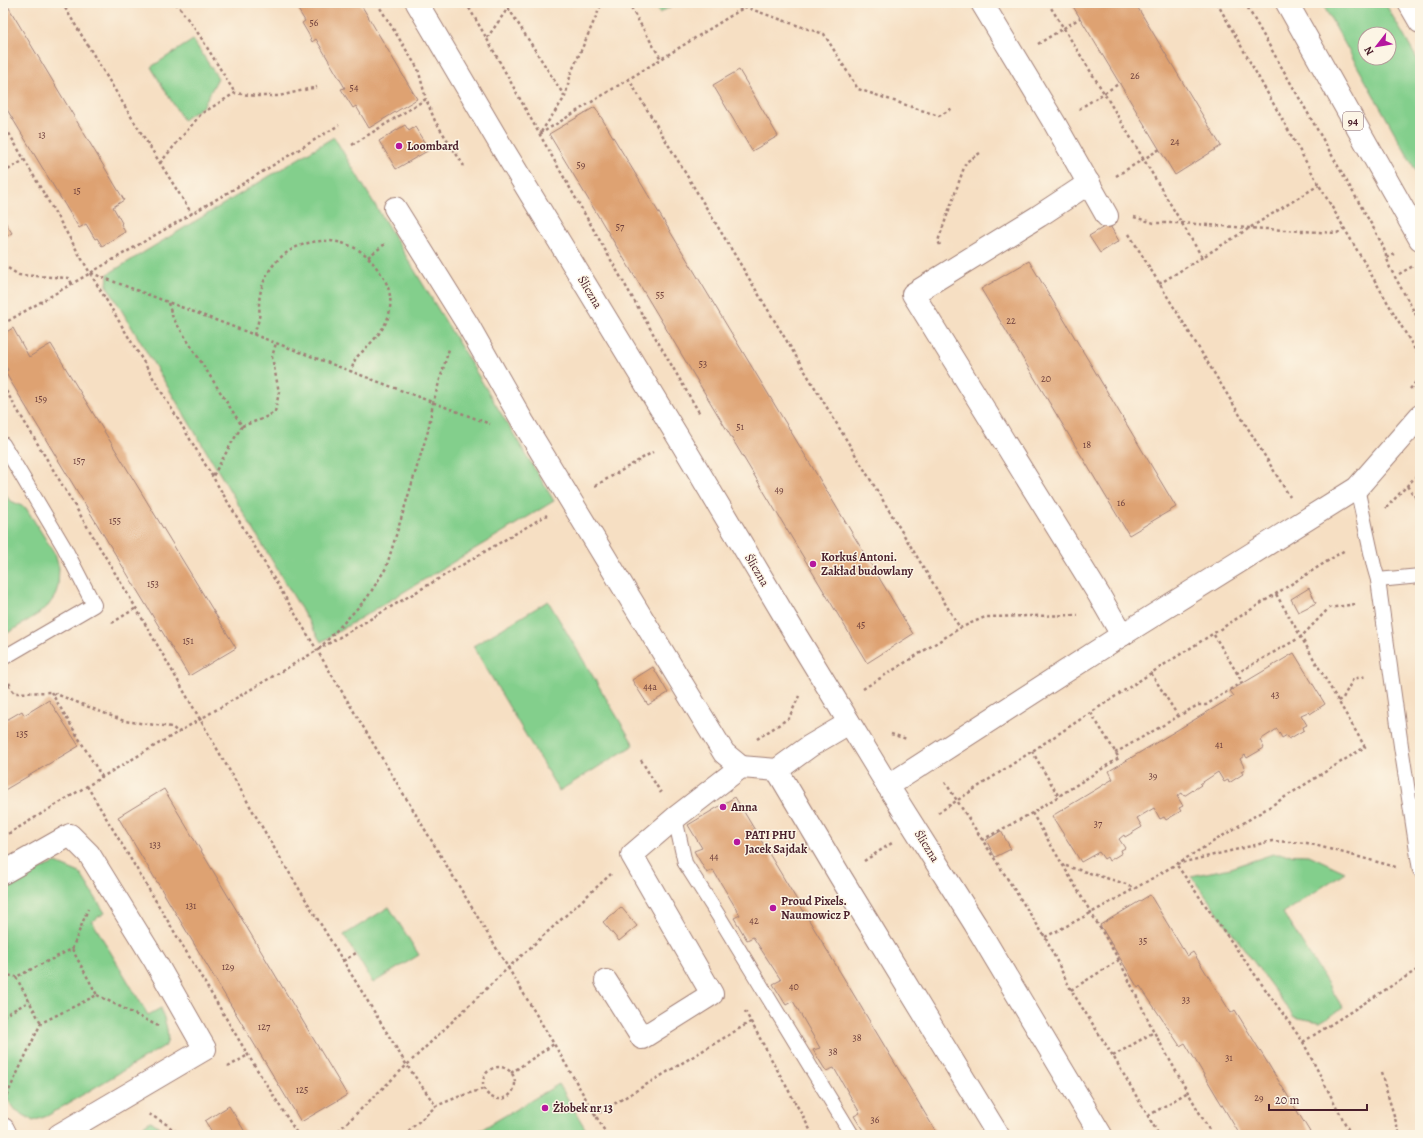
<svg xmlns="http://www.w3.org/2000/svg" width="1423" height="1138" font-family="Alegreya,serif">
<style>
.green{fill:#83cf8c;stroke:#66775c;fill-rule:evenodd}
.building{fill:#dea272}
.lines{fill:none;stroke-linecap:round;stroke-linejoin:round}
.lane-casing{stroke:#a07f77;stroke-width:16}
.street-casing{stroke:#a07f77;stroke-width:24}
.primary-casing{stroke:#a07f77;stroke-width:24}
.path{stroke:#a07f77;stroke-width:2.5;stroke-dasharray:3 3;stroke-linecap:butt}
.lane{stroke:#fff;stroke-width:14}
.street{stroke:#fff;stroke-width:22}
.primary{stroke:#fff;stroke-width:22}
.poi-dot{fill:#b5179e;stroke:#fcf5e5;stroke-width:1.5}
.labels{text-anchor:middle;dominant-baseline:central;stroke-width:3;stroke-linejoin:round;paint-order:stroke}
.number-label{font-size:10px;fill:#6f403d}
.shield{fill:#fcf5e5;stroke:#7f5f63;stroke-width:1}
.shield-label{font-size:11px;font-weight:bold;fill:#4a1f2b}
.poi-label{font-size:12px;font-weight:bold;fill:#4a1f2b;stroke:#fcf5e5;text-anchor:start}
.street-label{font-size:12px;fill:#4a1f2b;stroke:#fcf5e5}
</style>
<rect width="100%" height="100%" fill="#fcf5e5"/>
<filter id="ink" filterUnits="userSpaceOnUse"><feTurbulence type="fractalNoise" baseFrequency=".025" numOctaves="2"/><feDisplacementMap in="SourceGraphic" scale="8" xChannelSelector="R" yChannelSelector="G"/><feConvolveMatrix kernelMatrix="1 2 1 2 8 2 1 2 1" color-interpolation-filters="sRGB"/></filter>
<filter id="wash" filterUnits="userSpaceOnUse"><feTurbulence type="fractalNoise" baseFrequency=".012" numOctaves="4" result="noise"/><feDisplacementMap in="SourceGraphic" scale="16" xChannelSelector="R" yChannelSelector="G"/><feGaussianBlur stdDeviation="0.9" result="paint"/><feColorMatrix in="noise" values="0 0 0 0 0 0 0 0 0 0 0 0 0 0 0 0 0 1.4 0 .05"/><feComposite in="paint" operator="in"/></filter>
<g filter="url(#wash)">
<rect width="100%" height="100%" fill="#f6dfc3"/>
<g class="green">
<polygon points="654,3 676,3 660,13"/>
<path d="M1322 3H1385L1420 64V178ZM1365 34H1389V58H1365Z"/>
<polygon points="193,40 218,78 203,106 183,120 151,67"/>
<polygon points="334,137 554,501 321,642 107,286 108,274"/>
<polygon points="3,489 9,500 26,508 55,554 59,568 58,586 55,596 48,606 38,614 3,636"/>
<polygon points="548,601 634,745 559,791 473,646"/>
<polygon points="1273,854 1309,855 1345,872 1283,913 1343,1008 1320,1022 1294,1017 1191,876 1231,868"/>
<path d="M56 863 80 873 105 913 92 921 148 1015 161 1008C164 1019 171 1035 166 1045L47 1116 33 1121 13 1108 3 1092V890L47 866Z"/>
<polygon points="389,907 419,955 373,983 344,935"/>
<polygon points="559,1084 589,1135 472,1135"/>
<polygon points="151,1121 170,1135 128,1135"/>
</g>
<g id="blocks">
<g class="building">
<polygon points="3,3 6,3 124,200 113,207 122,223 121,224 125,232 102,246 97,238 95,239 86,224 79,228 3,103"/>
<polygon points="294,3 360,3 417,99 369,128 356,106 353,108 341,89 345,88 316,39 312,42 309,35 302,23 305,21"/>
<polygon points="1071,3 1135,3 1221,146 1175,175"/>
<polygon points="739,70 778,136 752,151 713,85"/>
<polygon points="595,107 913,634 867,663 549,134"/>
<polygon points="405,125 409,131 415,127 429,150 396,169 379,141"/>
<polygon points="3,219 12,233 3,238"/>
<polygon points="1109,224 1119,241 1100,253 1089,236"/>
<polygon points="1029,261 1176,507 1129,535 981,289"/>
<polygon points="13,328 29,357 51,344 236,648 189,676 5,372 8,370 3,362 3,334"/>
<polygon points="1309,588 1316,603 1298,612 1291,599"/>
<polygon points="1294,653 1325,704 1310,714 1308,712 1301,715 1307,725 1303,727 1304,730 1289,739 1287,735 1282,738 1277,729 1260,740 1264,748 1247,758 1245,755 1240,759 1245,769 1241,771 1243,774 1229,783 1228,780 1224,782 1218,772 1200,784 1201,785 1184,796 1182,793 1177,796 1183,806 1179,808 1181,811 1166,820 1164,817 1160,819 1154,808 1137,818 1142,827 1125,837 1124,835 1119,839 1125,848 1121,850 1122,853 1109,861 1107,857 1104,859 1099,852 1081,862 1052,816 1113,779 1109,771 1234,696 1230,691"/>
<polygon points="653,667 668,693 648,705 632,680"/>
<polygon points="49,700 79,746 3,791 3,727 5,726 3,722 22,711 24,715 26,714"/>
<polygon points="164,789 347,1095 301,1122 118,817"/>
<polygon points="735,797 938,1135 866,1135 854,1116 860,1113 834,1068 826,1071 813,1050 820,1048 793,1001 786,1005 773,984 781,980 753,937 747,940 734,918 740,915 713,870 707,873 694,851 702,848 688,825"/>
<polygon points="1001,831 1011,849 995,857 986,840"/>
<polygon points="1150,895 1187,956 1193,952 1231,1013 1235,1010 1310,1132 1306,1135 1240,1135 1185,1043 1180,1046 1140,986 1138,988 1100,925"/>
<polygon points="621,907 637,926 619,941 603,922"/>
<polygon points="229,1106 247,1135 214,1135 205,1121"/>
</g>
</g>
</g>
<g filter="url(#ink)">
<use href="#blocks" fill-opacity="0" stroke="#a07f77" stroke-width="1"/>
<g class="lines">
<g class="lane-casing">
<g id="lane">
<polyline points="3,444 64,547 94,605 3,658"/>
<polyline points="1357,488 1374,566 1378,580 1401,746 1420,870"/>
<polyline points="1378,580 1420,576"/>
<polyline points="675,818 685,863 718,915 852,1135"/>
</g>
</g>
<g class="street-casing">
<g id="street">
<polyline points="417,3 500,144 678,437 791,627 888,786 975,924 1101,1135"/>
<polyline points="982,3 1055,124 1107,216"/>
<polyline points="1089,183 1039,216 913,294 1099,595 1122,635"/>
<polyline points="395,208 468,325 523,422 724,753 741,767"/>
<polyline points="777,770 840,876 998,1135"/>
<polyline points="888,786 1122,635 1357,488 1420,416"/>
<polyline points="3,873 70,835 89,854 155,961 205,1049 59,1135"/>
<polyline points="606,981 642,1038 712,994 632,855 675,818 741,767 777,770 810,746 849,723"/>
<polyline points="3,1129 6,1135"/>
</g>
</g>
<g class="primary-casing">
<g id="primary">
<polyline points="1287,3 1420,239"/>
<polyline points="1409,3 1420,22"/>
</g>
</g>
<g class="path">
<polyline points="62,3 135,123 192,214"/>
<polyline points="176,3 200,36 235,93"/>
<polyline points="377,3 418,69 426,99"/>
<path d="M466 3C492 46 515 91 540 135 593 229 646 322 700 414"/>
<polyline points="505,3 565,97"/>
<polyline points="628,3 661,59"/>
<polyline points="1048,3 1104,93 1202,257"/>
<polyline points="1217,3 1319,185 1420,358"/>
<polyline points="1245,3 1374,229 1383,246 1390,268 1420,322"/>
<polyline points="487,38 508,8 516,3"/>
<polyline points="1038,44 1080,18"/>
<polyline points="628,78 960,628"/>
<polyline points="1079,109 1120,83"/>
<polyline points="3,123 90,273 554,1044 607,1135"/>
<polyline points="541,132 565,97 571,73 602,3"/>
<polyline points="540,134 745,7 802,27 824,34 858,89 939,116 953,108"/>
<polyline points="352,145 426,99 435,121 464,166"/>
<polyline points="160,163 201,114 235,93 256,96 279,96 317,87"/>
<polyline points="3,173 24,160"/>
<polyline points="1116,176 1160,149"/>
<polyline points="1134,217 1154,223 1182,223 1249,228 1337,233 1345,228"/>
<polyline points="1129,234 1290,497"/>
<polyline points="940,245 938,241 966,162 980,153"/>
<polyline points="368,257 385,244"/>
<polyline points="1387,258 1395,254"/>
<polyline points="3,265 19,275 69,278 72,284"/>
<polyline points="91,273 490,424"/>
<polyline points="1399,274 1413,266"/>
<polyline points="1159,284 1319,185"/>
<polyline points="168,303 173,318 242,426 231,444 213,476"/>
<polyline points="3,324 234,189 339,125"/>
<path d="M254 335C255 330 258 324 259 318 260 313 259 307 259 302 260 290 264 279 271 268 292 239 334 232 363 253 368 256 372 262 376 267 386 279 392 292 390 308 389 325 374 340 363 351 360 354 356 357 355 360 353 364 352 368 351 372"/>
<polyline points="3,386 136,608 273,846 406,1064 436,1106"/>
<polyline points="1410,389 1420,377"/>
<polyline points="242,426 262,419 275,412 279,392 272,357 276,343"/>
<polyline points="595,486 653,452"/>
<polyline points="1407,486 1420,503"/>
<polyline points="1386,508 1420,472"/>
<polyline points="1418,600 1420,612"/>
<polyline points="112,623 136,608"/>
<polyline points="1214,635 1237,673"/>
<polyline points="319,649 367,598 386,568 428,431 433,403 449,349"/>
<polyline points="1151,673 1178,716"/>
<polyline points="8,685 15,693 51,692"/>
<polyline points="3,688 13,682"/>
<polyline points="863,689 960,628 985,617 1078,615"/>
<polyline points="1338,701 1343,698 1353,679 1367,676"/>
<polyline points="891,734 907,739"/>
<polyline points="757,739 789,718 799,696"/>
<polyline points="1032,751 1059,797"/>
<polyline points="1115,753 1198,705 1206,705 1242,682 1237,673 1301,637 1329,608 1356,604"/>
<polyline points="641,760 661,793"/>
<polyline points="102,777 51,692 124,721 172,727 179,733"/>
<polyline points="945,782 1045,937 1071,990 1113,1056 1159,1135"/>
<polyline points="87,786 248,1055 298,1135"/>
<polyline points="938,813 1151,673 1345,550"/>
<polyline points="1032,813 1119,960 1154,1032 1212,1135"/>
<polyline points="3,837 102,777 547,515"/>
<polyline points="982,840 1032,813 1119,758 1091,713"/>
<polyline points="864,861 892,843"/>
<polyline points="1066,866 1126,884 1133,888"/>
<path d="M1045 937C1156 881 1260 812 1365 747L1276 594"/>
<polyline points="72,949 88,909"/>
<polyline points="343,961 356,953"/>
<polyline points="3,974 16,977"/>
<polyline points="1071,990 1119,960"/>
<polyline points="97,995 158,1026"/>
<polyline points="745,1011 813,1135"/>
<polyline points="3,1016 30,1001"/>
<polyline points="1303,1042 1415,971 1420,970"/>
<polyline points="1113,1056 1154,1032"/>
<circle cx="499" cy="1083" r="16"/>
<polyline points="228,1067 248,1055"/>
<polyline points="511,1073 554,1044"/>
<polyline points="1381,1073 1400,1135"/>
<polyline points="4,1101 41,1023 97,995 72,949 16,977 41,1023"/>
<polyline points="149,1114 166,1124 180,1135"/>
<polyline points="594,1116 752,1021"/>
<polyline points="1148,1116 1188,1092"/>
<polyline points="334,1135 508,968 611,874"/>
<polyline points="404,1135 436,1106 458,1097 483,1089"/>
<polyline points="1351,1135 1303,1042 1176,864 1272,841 1307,843 1396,867"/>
</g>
<use href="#lane" class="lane"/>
<use href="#street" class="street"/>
<use href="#primary" class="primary"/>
</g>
</g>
<g class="poi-dot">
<circle cx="399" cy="146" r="4"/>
<circle cx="813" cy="564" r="4"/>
<circle cx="723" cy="807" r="4"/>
<circle cx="737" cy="842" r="4"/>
<circle cx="773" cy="908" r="4"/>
<circle cx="545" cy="1108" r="4"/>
</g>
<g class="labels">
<g class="number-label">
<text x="314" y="22">56</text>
<text x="1135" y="75">26</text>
<text x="354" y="87">54</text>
<text x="42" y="134">13</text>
<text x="1175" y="141">24</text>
<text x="581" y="164">59</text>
<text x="77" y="190">15</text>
<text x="620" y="226">57</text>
<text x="660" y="294">55</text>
<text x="1011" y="320">22</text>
<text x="703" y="363">53</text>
<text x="1046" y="378">20</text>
<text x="41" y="398">159</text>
<text x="740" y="426">51</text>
<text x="1087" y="444">18</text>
<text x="79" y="460">157</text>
<text x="779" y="489">49</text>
<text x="1121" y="502">16</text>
<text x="115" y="520">155</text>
<text x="153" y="583">153</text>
<text x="861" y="624">45</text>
<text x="188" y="640">151</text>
<text x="650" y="686">44a</text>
<text x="1275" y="694">43</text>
<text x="22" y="733">135</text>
<text x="1219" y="744">41</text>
<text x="1153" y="775">39</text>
<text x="1098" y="823">37</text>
<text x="155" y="844">133</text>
<text x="714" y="856">44</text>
<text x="191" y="905">131</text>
<text x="754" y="920">42</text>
<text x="1143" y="940">35</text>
<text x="228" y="966">129</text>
<text x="794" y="986">40</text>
<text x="1186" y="999">33</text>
<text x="264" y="1026">127</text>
<text x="857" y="1037">38</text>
<text x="833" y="1051">38</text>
<text x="1229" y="1057">31</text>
<text x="302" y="1089">125</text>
<text x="1259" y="1097">29</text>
<text x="875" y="1119">36</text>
</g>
<rect class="shield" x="1343" y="112" width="20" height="18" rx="3"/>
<g class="shield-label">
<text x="1353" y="121">94</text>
</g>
<g class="poi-label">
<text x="407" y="146">Loombard</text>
<text x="821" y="557">Korkuś Antoni.<tspan x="821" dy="14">Zakład budowlany</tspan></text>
<text x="731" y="807">Anna</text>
<text x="745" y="835">PATI PHU<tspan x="745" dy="14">Jacek Sajdak</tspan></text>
<text x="781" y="901">Proud Pixels.<tspan x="781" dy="14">Naumowicz P</tspan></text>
<text x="553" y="1108">Żłobek nr 13</text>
</g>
<g class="street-label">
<text transform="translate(590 292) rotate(59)">Śliczna</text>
<text transform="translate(757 570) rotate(59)">Śliczna</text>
<text transform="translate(927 846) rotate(58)">Śliczna</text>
</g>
</g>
<rect width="1423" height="1138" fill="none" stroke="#fcf5e5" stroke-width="16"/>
<g transform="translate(1377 46) rotate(239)"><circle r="19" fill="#fcf5e5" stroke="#b59f9b"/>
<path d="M0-3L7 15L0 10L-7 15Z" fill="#b5179e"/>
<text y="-6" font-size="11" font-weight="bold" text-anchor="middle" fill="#4a1f2b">N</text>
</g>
<path d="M1269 1104v6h98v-6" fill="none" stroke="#4a1f2b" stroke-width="2"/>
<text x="1275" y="1104" font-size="12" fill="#4a1f2b" stroke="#fcf5e5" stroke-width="3" paint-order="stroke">20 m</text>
</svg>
